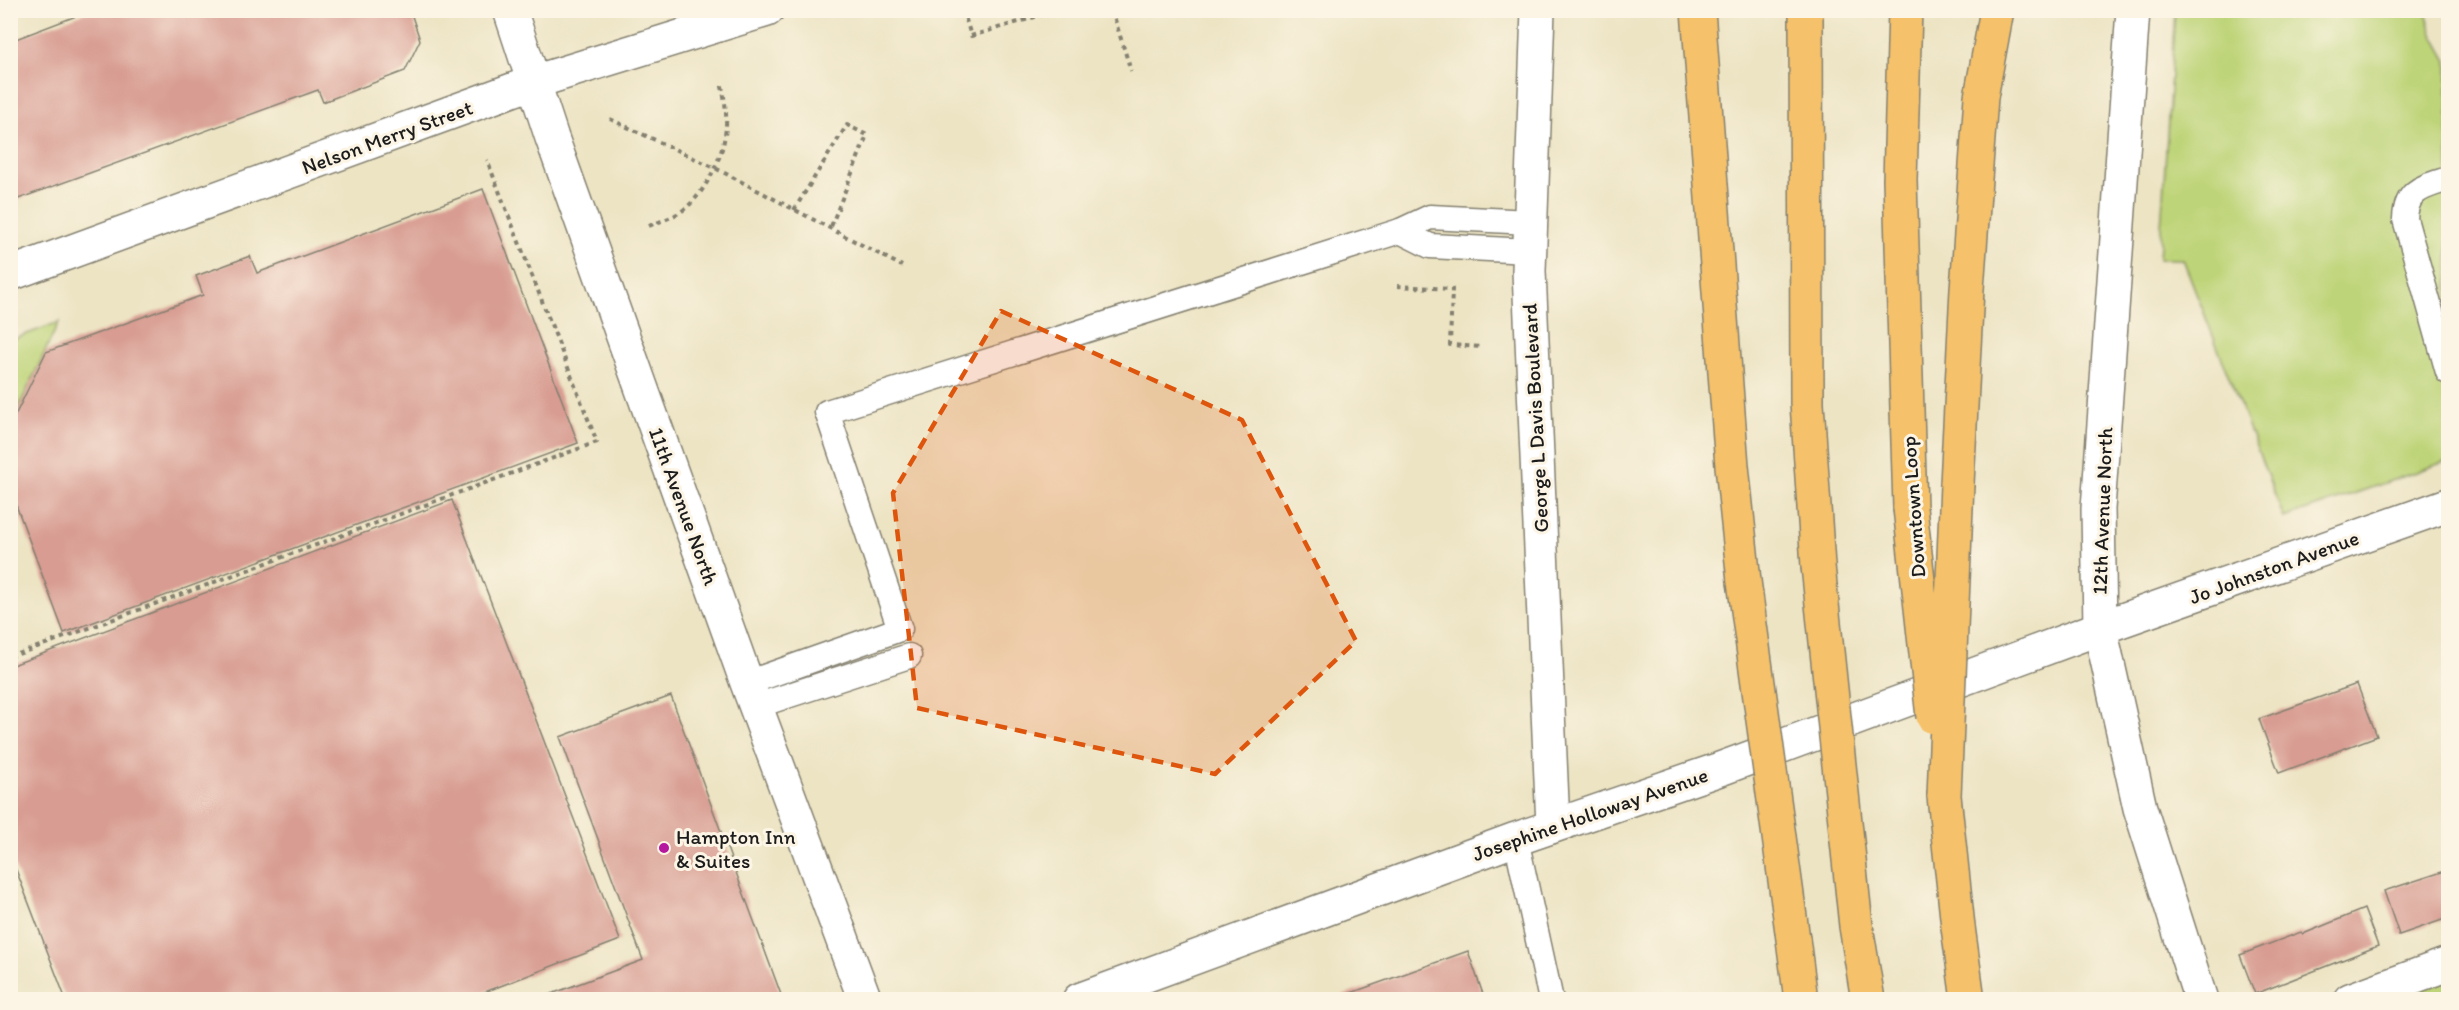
<svg xmlns="http://www.w3.org/2000/svg" width="2459" height="1010" font-family="Itim,sans-serif">
<style>
.green{fill:#bed478;stroke:#6d784a;stroke-width:1.5}
.building{fill:#d89c92}
.lines{fill:none;stroke-linecap:round;stroke-linejoin:round}
.service-casing{stroke:#848070;stroke-width:27}
.minor-casing{stroke:#848070;stroke-width:36}
.tertiary-casing{stroke:#848070;stroke-width:36}
.motorway-casing{stroke:#848070;stroke-width:36}
.path{stroke:#848070;stroke-width:4;stroke-dasharray:4.5 4.5;stroke-linecap:butt}
.service{stroke:#fff;stroke-width:24}
.minor{stroke:#fff;stroke-width:33}
.tertiary{stroke:#fff;stroke-width:33}
.motorway{stroke:#f5c16b;stroke-width:33}
.motorway-bridge-casing{stroke:#848070;stroke-width:36;stroke-linecap:butt}
.motorway-bridge{stroke:#f5c16b;stroke-width:33}
.marked{fill:#de560d;fill-opacity:0.2;stroke:#de560d;stroke-width:4.5;stroke-dasharray:12 8;stroke-linejoin:round}
.poi-dot{fill:#b5179e;stroke:#fcf5e5;stroke-width:2}
.labels{text-anchor:middle;dominant-baseline:central;stroke-width:6;stroke-linejoin:round;paint-order:stroke}
.street-label{font-size:21px;fill:#1c1c1c;stroke:#fcf5e5}
.poi-label{font-size:21px;fill:#1c1c1c;stroke:#fcf5e5;text-anchor:start}
</style>
<rect width="100%" height="100%" fill="#fcf5e5"/>
<filter id="ink" filterUnits="userSpaceOnUse"><feTurbulence type="fractalNoise" baseFrequency=".0167" numOctaves="2"/><feDisplacementMap in="SourceGraphic" scale="12" xChannelSelector="R" yChannelSelector="G"/><feConvolveMatrix kernelMatrix="1 2 1 2 8 2 1 2 1" color-interpolation-filters="sRGB"/></filter>
<filter id="wash" filterUnits="userSpaceOnUse"><feTurbulence type="fractalNoise" baseFrequency=".008" numOctaves="4" result="noise"/><feDisplacementMap in="SourceGraphic" scale="24" xChannelSelector="R" yChannelSelector="G"/><feGaussianBlur stdDeviation="1.35" result="paint"/><feColorMatrix in="noise" values="0 0 0 0 0 0 0 0 0 0 0 0 0 0 0 0 0 1.4 0 .05"/><feComposite in="paint" operator="in"/></filter>
<g filter="url(#wash)">
<rect width="100%" height="100%" fill="#ede4c4"/>
<g class="green">
<polygon points="2175,11 2425,11 2433,34 2448,61 2448,461 2284,518 2183,259 2159,259"/>
<polygon points="59,322 11,423 11,340"/>
<polygon points="2448,977 2448,999 2383,999"/>
</g>
<g id="blocks">
<g class="building">
<polygon points="92,10 410,10 420,40 405,71 323,102 318,90 10,202 10,36 16,39"/>
<polygon points="483,189 578,443 64,633 10,489 10,426 46,352 203,295 196,276 250,256 257,273"/>
<polygon points="452,500 620,940 464,1000 66,1000 10,854 10,666"/>
<polygon points="2357,684 2377,736 2279,773 2259,719"/>
<polygon points="671,696 783,1000 535,1000 643,960 560,737"/>
<polygon points="2448,870 2448,918 2399,935 2384,891"/>
<polygon points="2364,909 2378,946 2255,994 2240,955 2301,932 2303,934"/>
<polygon points="1468,951 1485,1000 1334,1000 1334,999"/>
</g>
</g>
</g>
<g filter="url(#ink)">
<use href="#blocks" fill-opacity="0" stroke="#848070" stroke-width="1.5"/>
<g class="lines">
<g class="service-casing">
<g id="service">
<path d="M2448 179C2424 187 2406 189 2405 219L2448 372"/>
<polyline points="1400,231 1430,246 1529,251"/>
<polyline points="747,683 900,629 827,412 1400,231 1430,217 1530,222"/>
<polyline points="756,706 909,656"/>
<polyline points="1516,839 1551,1000"/>
</g>
</g>
<g class="minor-casing">
<g id="minor">
<polyline points="1538,10 1529,271 1553,826"/>
<polyline points="10,274 534,82 767,10"/>
<polyline points="2100,628 2098,509 2133,10"/>
<polyline points="2350,1000 2448,964"/>
</g>
</g>
<g class="tertiary-casing">
<g id="tertiary">
<polyline points="510,10 552,138 747,683 865,1000"/>
<polyline points="2100,628 2140,808 2201,1000"/>
<polyline points="1079,1000 1516,839 1720,769 2100,628 2448,505"/>
</g>
</g>
<g class="motorway-casing">
<g id="motorway">
<polyline points="1698,10 1732,466 1744,581"/>
<polyline points="1806,10 1807,403 1818,566"/>
<polyline points="1905,10 1900,180 1910,508"/>
<polyline points="1957,484 1967,289 1981,97 1997,10"/>
<polyline points="1944,796 1958,927 1968,1000"/>
<polyline points="1856,926 1868,1000"/>
<polyline points="1793,939 1801,1000"/>
</g>
</g>
<g class="path">
<polyline points="963,10 971,36 1059,10"/>
<polyline points="1112,10 1131,71"/>
<polyline points="577,13 587,10"/>
<polyline points="610,119 715,168 902,266"/>
<polyline points="794,210 847,125 867,135 830,229"/>
<path d="M649 226C660 221 672 218 682 211 694 202 702 191 709 179 728 144 730 120 721 82"/>
<polyline points="1397,286 1452,289 1450,345 1482,347"/>
<polyline points="10,657 597,442 487,160"/>
</g>
<use href="#service" class="service"/>
<use href="#minor" class="minor"/>
<use href="#tertiary" class="tertiary"/>
<use href="#motorway" class="motorway"/>
<g class="motorway-bridge-casing">
<g id="motorway-bridge">
<polyline points="1910,508 1933,717"/>
<polyline points="1818,566 1856,926"/>
<polyline points="1744,581 1793,939"/>
<polyline points="1944,796 1957,484"/>
</g>
</g>
<use href="#motorway-bridge" class="motorway-bridge"/>
</g>
</g>
<path class="marked" d="M1001 311 1242 420 1356 641 1215 774 917 708 893 493Z"/>
<circle class="poi-dot" cx="664" cy="848" r="6"/>
<g class="labels">
<g class="street-label">
<text transform="translate(387 137) rotate(-20)">Nelson Merry Street</text>
<text transform="translate(1535 418) rotate(-93)">George L Davis Boulevard</text>
<text transform="translate(684 506) rotate(70)">11th Avenue North</text>
<text transform="translate(1913 507) rotate(-94)">Downtown Loop</text>
<text transform="translate(2102 511) rotate(-88)">12th Avenue North</text>
<text transform="translate(2274 567) rotate(-20)">Jo Johnston Avenue</text>
<text transform="translate(1590 814) rotate(-19)">Josephine Holloway Avenue</text>
</g>
<g class="poi-label">
<text x="676" y="836">Hampton Inn<tspan x="676" dy="24">&amp; Suites</tspan></text>
</g>
</g>
<rect width="2459" height="1010" fill="none" stroke="#fcf5e5" stroke-width="36"/>
</svg>
